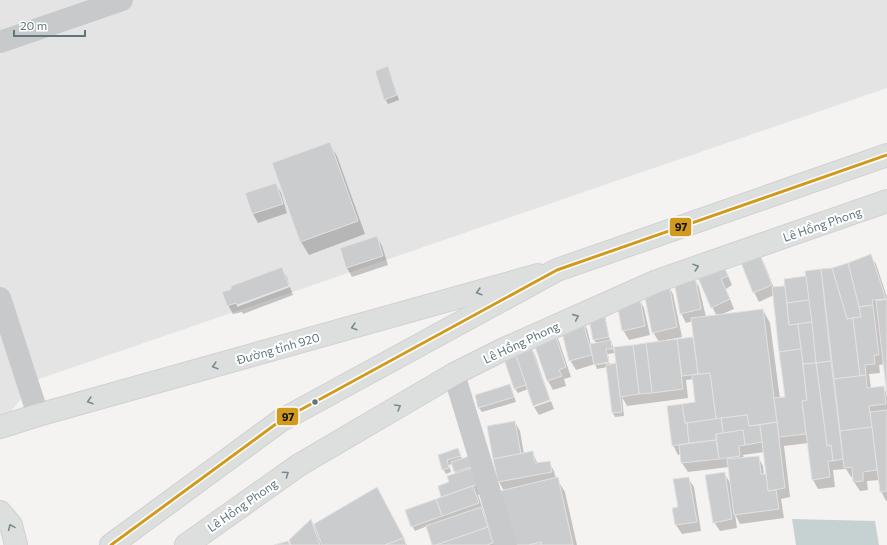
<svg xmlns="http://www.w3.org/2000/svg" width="887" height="545" font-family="Commissioner,sans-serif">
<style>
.built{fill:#e3e4e3}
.water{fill:#c6d2d2}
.shadow{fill:#0003;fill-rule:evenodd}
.building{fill:#cbcccd;stroke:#e3e2e2}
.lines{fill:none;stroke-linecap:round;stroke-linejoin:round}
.major-casing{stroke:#d1d1d2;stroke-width:24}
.highway-casing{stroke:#d0d1d1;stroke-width:24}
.minor{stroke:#c8c9ca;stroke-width:22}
.major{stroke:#dddfde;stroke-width:22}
.highway{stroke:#dddfde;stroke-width:22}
.bus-1-casing{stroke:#fff;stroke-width:6}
.bus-1{stroke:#d19a1f;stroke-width:3}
.oneway{stroke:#788b90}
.bus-dot{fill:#5f767d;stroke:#fff;stroke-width:1.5}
.labels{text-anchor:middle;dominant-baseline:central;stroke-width:4;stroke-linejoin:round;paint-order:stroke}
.street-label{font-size:12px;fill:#5f767d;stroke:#fff}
.line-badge{stroke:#fff;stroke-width:1.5}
.pale-badge-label{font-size:11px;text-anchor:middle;font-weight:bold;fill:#111}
</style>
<rect width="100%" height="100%" fill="#f4f3f2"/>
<polygon class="built" points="0,0 887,0 887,88 36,380 0,425"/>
<polygon class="water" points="792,519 875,521 879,545 796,545"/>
<g class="shadow">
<polygon points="390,72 399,100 388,104 385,99"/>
<polygon points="329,143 337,156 365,234 309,255 301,242"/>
<polygon points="276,184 281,193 287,213 258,223 253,214"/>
<polygon points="377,237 382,246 388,265 352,277 347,268"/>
<path d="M758 253 764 263 774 288 784 287 807 277 806 272 832 269 870 255 876 264 887 297V387L884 364 879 365 880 373 869 374 871 388 883 387 887 393V500L886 501 881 491 880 480 867 481 868 490 860 491 854 482V477H851L846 469 833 470 835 487 818 489 813 480 808 443 784 446 790 497 781 499 784 518 740 524 735 514 737 528 720 531 714 522 724 473 732 486 729 467 688 472 682 463 681 454 678 455 673 445 668 407 697 403 694 379 686 380 688 398 627 406 622 397 624 416 615 417 613 413 607 367 597 369 595 364 576 370 570 360 582 320 587 329 591 345 597 344 594 340 589 314 605 315 610 341 613 346 614 353 608 354 609 361 596 363V365L610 363V365L617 364 659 342 653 332 668 285 673 294 682 337 666 340V341L693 338 695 342 693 321 686 323 681 313 694 278 699 287 706 317 717 316 712 307 721 261 726 271 732 285 726 289 734 309 720 315 763 310 770 323 780 399 786 398 774 295 759 302 754 292ZM764 452 767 474 764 475 763 466 758 457 744 458 743 455Z"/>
<polygon points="281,268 287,277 289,285 237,305 237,307 290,287 293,295 243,314 242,312 233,314 228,305"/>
<polygon points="639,299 644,308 650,335 629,340 623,330"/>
<polygon points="554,332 559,341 571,377 564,379 566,386 553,390 548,381 534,339"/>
<polygon points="530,345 535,355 550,399 534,405 534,406 528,389 518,393 515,389 506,360 517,356"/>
<polygon points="510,385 512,390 516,402 482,412 479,408 476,396"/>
<polygon points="551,401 554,409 539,415 534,407"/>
<polygon points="515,422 520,431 524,454 532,452 538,464 549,462 554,471 556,479 557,479 565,492 577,545 513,545 504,491 499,482"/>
<polygon points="458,450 462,459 473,456 485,493 478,495 495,545 433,545 427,526 415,531 412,526 443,498 439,487 450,482 456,474 452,464 449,465 451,472 446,474 443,469 439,456"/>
<polygon points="688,478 694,487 701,531 682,534 676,525 674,509 679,508"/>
<polygon points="377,488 407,545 292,545 311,520 317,531"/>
</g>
<g class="building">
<polygon points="388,66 397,95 384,100 375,71"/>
<polygon points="330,142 358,221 300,242 272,163"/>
<polygon points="276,183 283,204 252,214 245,193"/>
<polygon points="377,236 383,256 346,268 340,248"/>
<polygon points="759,252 772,285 753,293 740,260"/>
<polygon points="871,254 886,299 872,300 873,305 859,307 848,263"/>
<polygon points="721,260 728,276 721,279 730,299 711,308 695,271"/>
<polygon points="848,263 859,307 861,317 847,319 832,268"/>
<polygon points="282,267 289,286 237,305 236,303 227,306 222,292 231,289 231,286"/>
<polygon points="832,268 847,319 853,318 860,376 834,379 821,269"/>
<polygon points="821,269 831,361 816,363 805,271"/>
<polygon points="806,276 809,300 787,303 784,279"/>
<polygon points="695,277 701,309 680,314 674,281"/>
<polygon points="669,284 677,327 652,333 643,288"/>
<polygon points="785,286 789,325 798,324 801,349 779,352 772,287"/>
<polygon points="640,298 645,326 622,331 617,303"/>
<polygon points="887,299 887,396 876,301"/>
<polygon points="809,300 812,322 789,325 787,303"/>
<polygon points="873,305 879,355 874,355 875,364 865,365 866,375 860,376 853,318 861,317 859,307"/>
<polygon points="763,309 777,422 749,426 747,415 716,419 710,373 698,374 691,318"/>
<polygon points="603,310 609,337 593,340 588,313"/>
<polygon points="582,318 592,355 569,361 560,324"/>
<polygon points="812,322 816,363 803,364 798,324"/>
<polygon points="554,331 566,367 559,370 562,376 547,381 532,338"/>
<polygon points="693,337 698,374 682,376 677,339"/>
<polygon points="677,339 683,389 652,393 646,343"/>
<polygon points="611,340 612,349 606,349 609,362 594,365 590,344"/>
<polygon points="646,343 652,393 639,394 633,345"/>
<polygon points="530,344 550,400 533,406 514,350"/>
<polygon points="633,345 639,394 620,397 614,347"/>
<polygon points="801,349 807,400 802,401 806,434 779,437 774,398 785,397 779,352"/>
<polygon points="516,356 526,385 514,389 504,359"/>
<polygon points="831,361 843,459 833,461 831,445 827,446 816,363"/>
<polygon points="616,363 622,412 612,413 606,365"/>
<polygon points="816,363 827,446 831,445 833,461 828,461 830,477 812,480 802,401 807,400 803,364"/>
<polygon points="710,373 716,419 685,423 682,404 695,402 692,375"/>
<polygon points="866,375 867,388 884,386 886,404 869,406 872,427 840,431 834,379"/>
<polygon points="510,384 514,397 478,408 475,395"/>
<polygon points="682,404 685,423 687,423 689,443 672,446 667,406"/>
<polygon points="887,410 887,491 880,492 870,412"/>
<polygon points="747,415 749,426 760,425 762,442 745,445 743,430 723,433 721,418"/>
<polygon points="721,418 723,433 716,434 716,440 689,443 687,423"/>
<polygon points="515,421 521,454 493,459 487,426"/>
<polygon points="777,422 785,488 768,491 760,425"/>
<polygon points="872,427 877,470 863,472 863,481 853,482 852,467 844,468 840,431"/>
<polygon points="743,430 745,445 739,446 740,456 719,459 716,434"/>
<polygon points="716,440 719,459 681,463 679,445"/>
<polygon points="458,448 461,456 447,460 449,468 442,470 438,455"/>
<polygon points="533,451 535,463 550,461 552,472 498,482 493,459"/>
<polygon points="473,455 477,465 454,472 451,462"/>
<polygon points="759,456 761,474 766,474 768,491 776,490 779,509 734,515 727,459"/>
<polygon points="475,467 481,483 441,497 438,486 449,482 447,476"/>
<polygon points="725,472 732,519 713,523 705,475"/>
<polygon points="558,477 573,545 541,545 541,542 529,545 512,545 500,491"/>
<polygon points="689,477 697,522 675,525 672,508 678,507 673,479"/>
<polygon points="473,486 479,503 442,516 436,499"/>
<polygon points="377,487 404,538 385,545 322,545 314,524"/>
<polygon points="436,499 442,516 411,527 405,510"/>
<polygon points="481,507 488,527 436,545 432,545 426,526"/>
<polygon points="311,519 320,545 291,545 289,540"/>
<polygon points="488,527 493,543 487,545 436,545"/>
<polygon points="404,538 406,545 385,545"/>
<polygon points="288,541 290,545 274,545"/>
<polygon points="541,542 541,545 529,545"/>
</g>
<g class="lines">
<g class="major-casing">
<g id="major">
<polyline points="0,427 38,415 538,275"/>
<polyline points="0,512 11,525 16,545"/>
</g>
</g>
<g class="highway-casing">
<g id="highway">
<polyline points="111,545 280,421 557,270 887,155"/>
<polyline points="186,545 299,465 454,374 502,350 657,281 887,201"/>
</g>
</g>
<g class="minor">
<polyline points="0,42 122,0"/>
<polyline points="0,298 38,415"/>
<polyline points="454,374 506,545"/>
</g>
<use href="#major" class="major"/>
<use href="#highway" class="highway"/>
<g class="bus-1-casing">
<polyline id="bus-1" points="111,545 280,421 557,270 887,155"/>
</g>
<use href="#bus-1" class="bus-1"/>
</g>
<defs><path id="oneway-chevron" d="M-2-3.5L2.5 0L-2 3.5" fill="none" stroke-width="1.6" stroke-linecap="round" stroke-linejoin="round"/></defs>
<g class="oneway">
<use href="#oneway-chevron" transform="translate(696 267) rotate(-19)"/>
<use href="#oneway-chevron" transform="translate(479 292) rotate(164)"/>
<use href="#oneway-chevron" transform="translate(576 317) rotate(-24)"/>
<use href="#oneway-chevron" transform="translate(354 327) rotate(164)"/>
<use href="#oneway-chevron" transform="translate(215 366) rotate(164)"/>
<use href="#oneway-chevron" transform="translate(90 401) rotate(164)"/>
<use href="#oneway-chevron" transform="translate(398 407) rotate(-30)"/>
<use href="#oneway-chevron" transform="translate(286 474) rotate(-35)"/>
<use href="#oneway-chevron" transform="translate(11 527) rotate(-114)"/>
</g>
<circle class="bus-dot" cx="315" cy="402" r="3.5"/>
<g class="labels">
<g class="street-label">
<text transform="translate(822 224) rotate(-19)">Lê Hồng Phong</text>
<text transform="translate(521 342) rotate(-25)">Lê Hồng Phong</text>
<text transform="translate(278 348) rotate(-16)">Đường tỉnh 920</text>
<text transform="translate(242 505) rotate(-35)">Lê Hồng Phong</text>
</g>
</g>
<g class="line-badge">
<rect x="669" y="217" width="23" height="20" rx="4" fill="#d19a1f"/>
<rect x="276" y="407" width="23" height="19" rx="4" fill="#d19a1f"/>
</g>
<g class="pale-badge-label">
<text x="681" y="231">97</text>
<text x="288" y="421">97</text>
</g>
<path d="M14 30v6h71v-6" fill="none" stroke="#5f767d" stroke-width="2"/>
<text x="20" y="30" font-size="12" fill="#5f767d" stroke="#ffffff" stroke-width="3" paint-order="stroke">20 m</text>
</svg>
